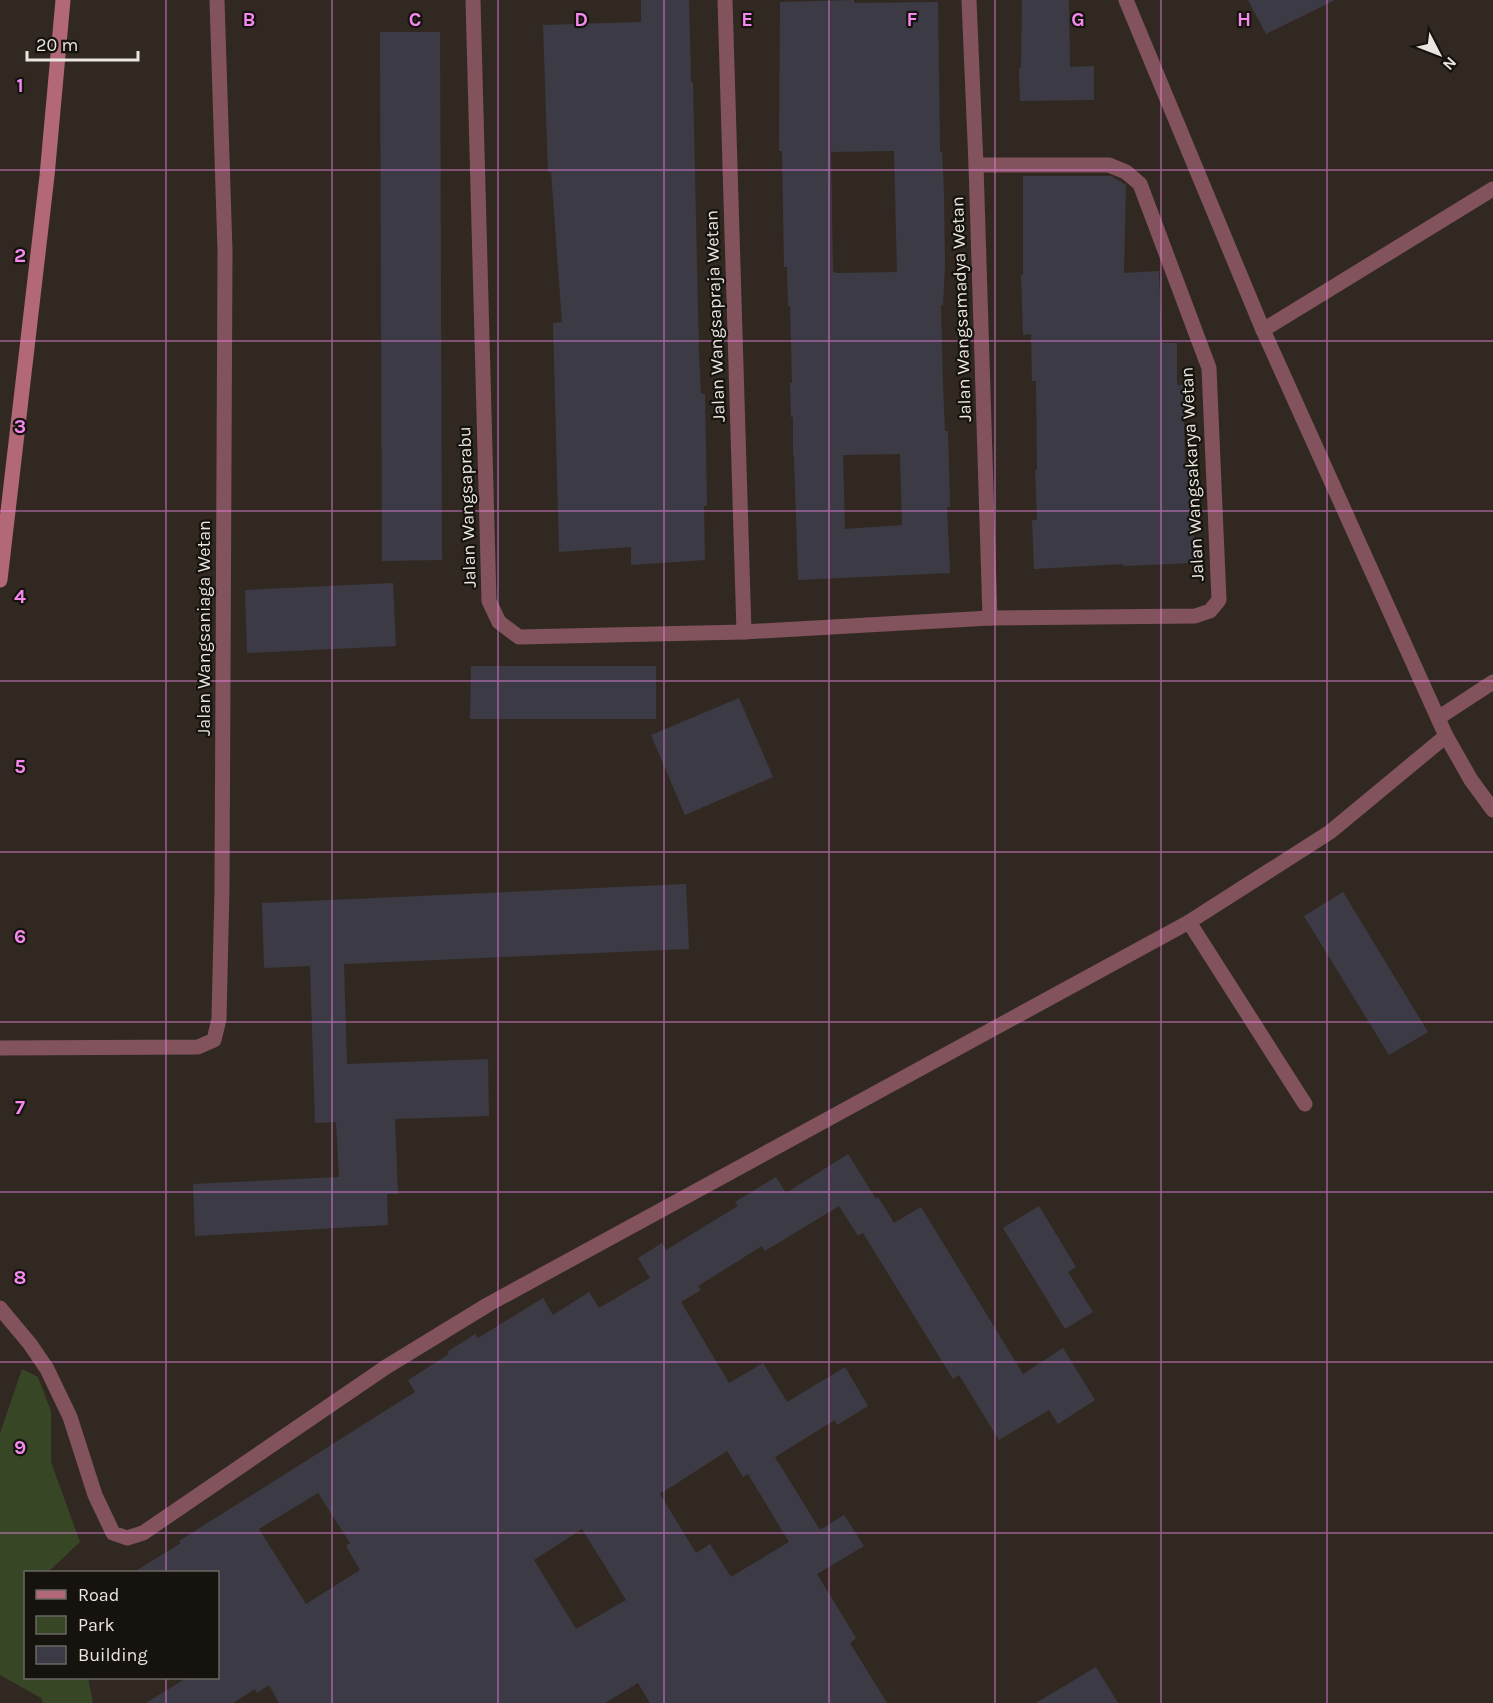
<svg xmlns="http://www.w3.org/2000/svg" width="1493" height="1703" font-family="Karla,sans-serif">
<style>
.green{fill:#374625}
.building{fill:#3c3b45;fill-rule:evenodd}
.lines{fill:none;stroke-linecap:round;stroke-linejoin:round}
.service{stroke:#82535c;stroke-width:15}
.minor{stroke:#82535c;stroke-width:15}
.secondary{stroke:#b26877;stroke-width:15}
.grid{fill:none;stroke:#f589ef;stroke-width:1.5;stroke-opacity:0.55}
.labels{text-anchor:middle;dominant-baseline:central;stroke-width:4.5;stroke-linejoin:round;paint-order:stroke}
.street-label{font-size:18px;fill:#eae5e0;stroke:#16130f}
.grid-label{font-size:20px;text-anchor:middle;font-weight:bold;fill:#f589ef;stroke:#16130f;stroke-width:4.5;stroke-linejoin:round;paint-order:stroke}
</style>
<rect width="100%" height="100%" fill="#312921"/>
<polygon class="green" points="22,1369 38,1377 51,1411 51,1462 80,1542 48,1572 26,1572 26,1678 88,1678 93,1703 43,1703 41,1698 0,1675 0,1433"/>
<g class="building">
<polygon points="641,0 689,0 691,82 693,82 699,355 701,394 705,394 707,506 704,506 705,560 631,565 631,547 559,552 553,323 562,322 551,172 548,172 543,25 641,22"/>
<path d="M854 0V3L938 2 940 152H942L944 193 945 264 943 305H941L943 386 945 431H948L950 507H947L950 573 798 580 794 455H793V417H791L790 383H792L790 306H788L787 267H784L782 151H779L780 2ZM894 151 897 272 836 273 833 271 831 152ZM900 454 902 525 845 529 843 455Z"/>
<polygon points="1022,0 1069,0 1070,67 1094,66 1094,100 1020,101 1019,68 1021,68"/>
<polygon points="1248,0 1335,0 1266,34"/>
<polygon points="380,32 440,32 442,560 382,561"/>
<polygon points="1023,176 1111,176 1126,185 1124,273 1159,271 1162,343 1177,343 1177,385 1183,385 1185,462 1191,462 1191,513 1193,513 1195,563 1123,566 1123,564 1034,569 1032,520 1037,520 1035,470 1037,470 1036,381 1032,381 1031,334 1023,335 1021,275 1023,275"/>
<polygon points="393,583 396,646 247,653 245,590"/>
<polygon points="471,666 656,666 656,719 470,719"/>
<polygon points="739,698 773,777 685,815 651,735"/>
<polygon points="686,884 689,949 344,964 347,1064 488,1059 489,1116 395,1119 398,1194 387,1194 388,1225 195,1236 193,1184 339,1177 336,1122 315,1123 310,966 264,968 262,903"/>
<polygon points="1343,892 1428,1032 1389,1055 1304,916"/>
<path d="M848 1154 876 1199 878 1197 894 1223 921 1207 1023 1374 1063 1348 1095 1400 1058 1424 1049 1410 999 1440 959 1375 953 1379 863 1233 858 1236 839 1206 765 1251 762 1246 698 1286 701 1290 681 1302 729 1383 763 1363 787 1402 845 1367 868 1406 837 1425 835 1420 775 1457 820 1530 844 1515 864 1546 817 1574 856 1638 850 1643 887 1703H650L638 1683 605 1703H279L269 1685 257 1693 255 1689 233 1703H146L188 1677H218V1572H134L181 1543 179 1541 415 1392 408 1380 449 1354 447 1352 475 1334 478 1338 543 1298 553 1315 589 1292 599 1308 650 1278 638 1258 662 1243 666 1250 738 1206 735 1202 776 1177 786 1193ZM727 1451 743 1477 748 1474 789 1542 731 1577 710 1544 696 1553 660 1494ZM318 1493 350 1543 346 1546 360 1570 306 1604 259 1529ZM582 1529 626 1600 576 1629 534 1560Z"/>
<polygon points="1039,1206 1076,1267 1068,1272 1093,1312 1065,1329 1003,1228"/>
<polygon points="1096,1667 1118,1703 1036,1703"/>
</g>
<g class="lines">
<g class="service">
<polyline points="1189,922 1305,1104"/>
<polyline points="0,1048 198,1047 214,1040 219,1019 222,889 225,251 217,0"/>
</g>
<g class="minor">
<polyline points="473,0 489,601 499,622 519,637 744,632 990,618 1195,616 1210,611 1219,600 1209,368 1140,184 1126,172 1109,165 976,165"/>
<polyline points="725,0 744,632"/>
<polyline points="969,0 976,165 990,618"/>
<polyline points="1263,330 1493,189"/>
<polyline points="1438,718 1493,682"/>
<polyline points="1446,736 1471,780 1493,810"/>
<polyline points="0,1308 30,1344 47,1369 70,1417 95,1495 113,1533 127,1538 143,1533 386,1367 489,1304 1189,922 1330,832 1446,736 1263,330 1126,0"/>
</g>
<polyline class="secondary" points="0,580 47,176 63,0"/>
</g>
<path class="grid" d="M166 0V1572M332 0V1703M498 0V1703M664 0V1703M829 0V1703M995 0V1703M1161 0V1703M1327 0V1703M0 170H1493M0 341H1493M0 511H1493M0 681H1493M0 852H1493M0 1022H1493M0 1192H1493M0 1362H1493M0 1533H1493M166 1678V1703"/>
<g class="labels">
<g class="street-label">
<text transform="translate(961 309) rotate(-92)">Jalan Wangsamadya Wetan</text>
<text transform="translate(715 316) rotate(-92)">Jalan Wangsapraja Wetan</text>
<text transform="translate(1192 474) rotate(-93)">Jalan Wangsakarya Wetan</text>
<text transform="translate(467 507) rotate(-92)">Jalan Wangsaprabu</text>
<text transform="translate(204 628) rotate(-90)">Jalan Wangsaniaga Wetan</text>
</g>
</g>
<g class="grid-label">
<text x="249" y="26">B</text>
<text x="415" y="26">C</text>
<text x="581" y="26">D</text>
<text x="747" y="26">E</text>
<text x="912" y="26">F</text>
<text x="1078" y="26">G</text>
<text x="1244" y="26">H</text>
<text x="20" y="92">1</text>
<text x="20" y="262">2</text>
<text x="20" y="433">3</text>
<text x="20" y="603">4</text>
<text x="20" y="773">5</text>
<text x="20" y="943">6</text>
<text x="20" y="1114">7</text>
<text x="20" y="1284">8</text>
<text x="20" y="1454">9</text>
</g>
<rect x="24" y="1571" width="195" height="108" fill="#16130f" stroke="#6b6763" stroke-width="1.5"/>
<rect x="36" y="1590" width="30" height="9" fill="#b26877" stroke="#6b6763" stroke-width="1.5"/>
<text x="78" y="1601" font-size="18" fill="#eae5e0">Road</text>
<rect x="36" y="1616" width="30" height="18" fill="#374625" stroke="#6b6763" stroke-width="1.5"/>
<text x="78" y="1631" font-size="18" fill="#eae5e0">Park</text>
<rect x="36" y="1646" width="30" height="18" fill="#3c3b45" stroke="#6b6763" stroke-width="1.5"/>
<text x="78" y="1661" font-size="18" fill="#eae5e0">Building</text>
<g transform="translate(1439 54) rotate(132)" stroke="#16130f" stroke-width="4.5" paint-order="stroke">
<path d="M0-4.5L10 22L0 15L-10 22Z" fill="#eae5e0"/>
<text y="-9" font-size="16" font-weight="bold" text-anchor="middle" fill="#eae5e0">N</text>
</g>
<path d="M27 51v9h111v-9" fill="none" stroke="#eae5e0" stroke-width="3"/>
<text x="36" y="51" font-size="18" fill="#eae5e0" stroke="#16130f" stroke-width="4.5" paint-order="stroke">20 m</text>
</svg>
